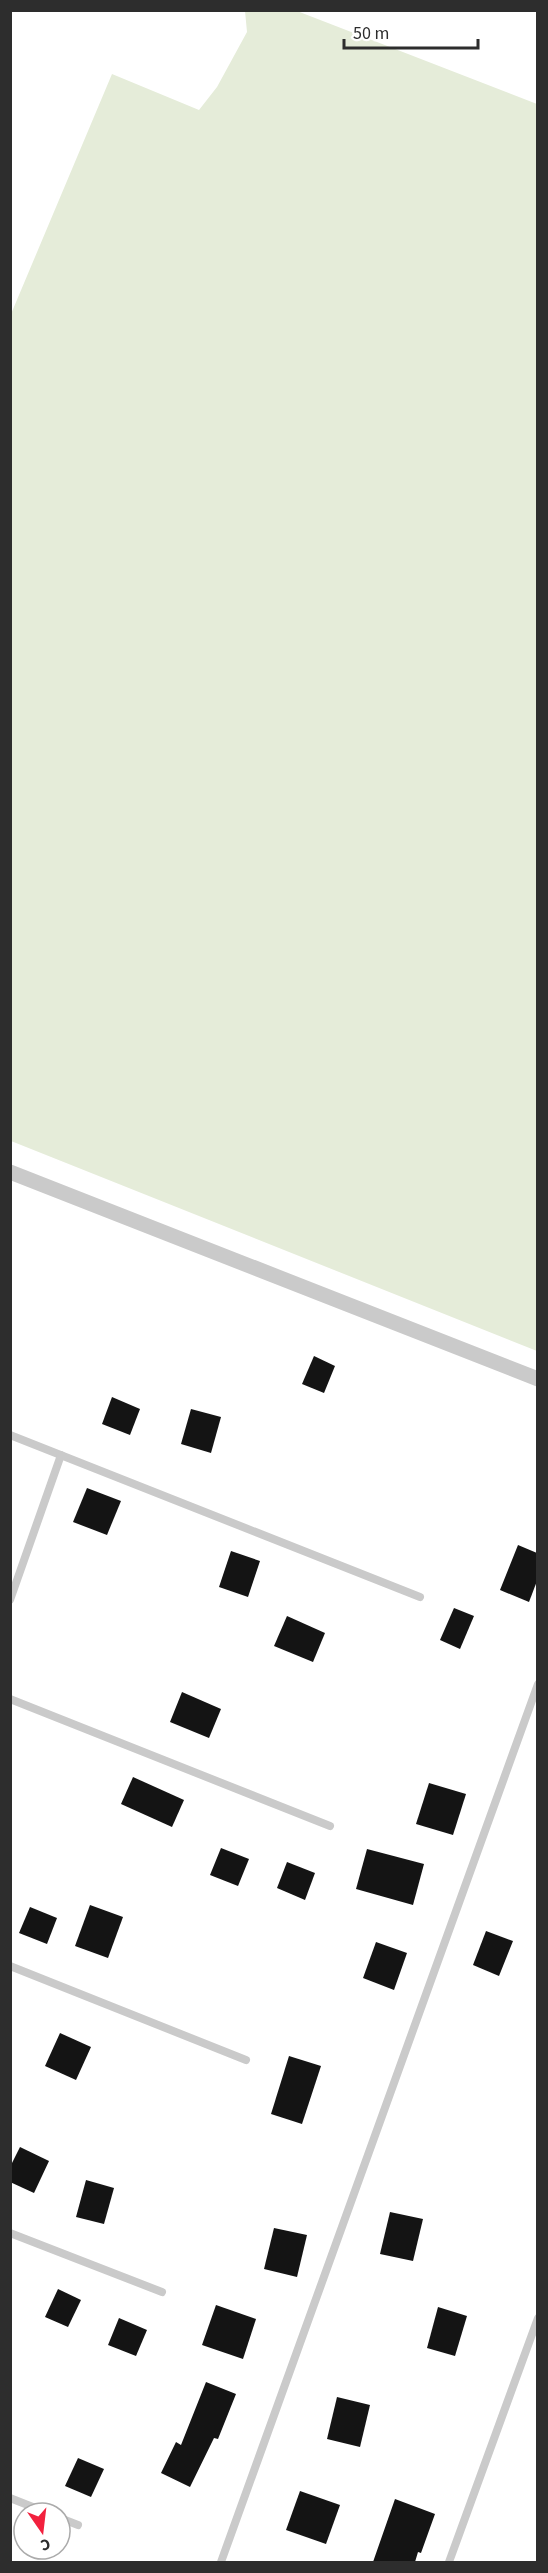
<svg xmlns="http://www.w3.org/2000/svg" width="548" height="2573" font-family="'Source Sans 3',sans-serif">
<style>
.green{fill:#e5ecd9}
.building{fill:#141414}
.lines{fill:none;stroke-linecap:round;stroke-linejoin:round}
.service{stroke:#cacaca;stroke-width:8}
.minor{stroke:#cacaca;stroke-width:15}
</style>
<rect width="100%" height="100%" fill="#fff"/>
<polygon class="green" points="245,11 297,11 537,104 537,1351 11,1141 11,314 112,74 199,110 217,87 247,32"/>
<g class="building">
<polygon points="314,1356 335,1366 324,1393 302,1384"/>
<polygon points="112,1397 140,1409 130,1435 102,1424"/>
<polygon points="191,1409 221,1417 211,1453 181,1444"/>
<polygon points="87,1488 121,1501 107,1535 73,1522"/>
<polygon points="518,1545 537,1553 537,1581 529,1602 500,1590"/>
<polygon points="231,1551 260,1561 248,1597 219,1587"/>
<polygon points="454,1608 474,1616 460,1649 440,1640"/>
<polygon points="287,1616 325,1633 313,1662 274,1646"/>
<polygon points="182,1692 221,1709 209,1738 170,1722"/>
<polygon points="133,1777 184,1800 172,1827 121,1804"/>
<polygon points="429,1783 466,1794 453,1835 416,1824"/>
<polygon points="221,1848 249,1859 238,1886 210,1875"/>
<polygon points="367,1849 424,1864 413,1905 356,1889"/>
<polygon points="287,1862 315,1873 305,1900 277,1888"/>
<polygon points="90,1905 123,1917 108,1958 75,1946"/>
<polygon points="30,1907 57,1918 47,1944 19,1933"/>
<polygon points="486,1931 513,1941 499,1976 473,1965"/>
<polygon points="376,1942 407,1953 394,1990 363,1978"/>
<polygon points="60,2033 91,2047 76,2080 45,2066"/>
<polygon points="289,2056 321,2066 302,2124 271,2114"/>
<polygon points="20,2147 49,2161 34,2193 10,2182 10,2167"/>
<polygon points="86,2180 114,2188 104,2224 76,2217"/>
<polygon points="390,2212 423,2219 413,2261 380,2254"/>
<polygon points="274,2228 307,2235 297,2277 264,2269"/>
<polygon points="58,2289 81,2300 68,2327 45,2317"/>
<polygon points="216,2305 256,2319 243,2359 202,2345"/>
<polygon points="438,2307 467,2316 455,2356 427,2348"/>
<polygon points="119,2318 147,2330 136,2356 108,2345"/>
<polygon points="206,2382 236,2394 218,2439 214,2438 190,2487 161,2473 176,2442 181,2445"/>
<polygon points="337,2397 370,2405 360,2447 327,2439"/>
<polygon points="78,2458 104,2469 91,2497 65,2486"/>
<polygon points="300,2491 340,2505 326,2544 286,2530"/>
<polygon points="395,2499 435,2514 421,2553 418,2552 415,2562 373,2562"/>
</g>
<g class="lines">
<g class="service">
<polyline points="10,1435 420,1597"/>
<polyline points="10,1600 61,1455"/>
<polyline points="10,1699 330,1826"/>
<polyline points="10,1966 246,2060"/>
<polyline points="10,2233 162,2292"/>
<polyline points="10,2498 48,2513"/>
<polyline points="60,2518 78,2525"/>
<polyline points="221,2562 538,1684"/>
<polyline points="449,2562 538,2318"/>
</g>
<polyline class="minor" points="10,1172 538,1379"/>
</g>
<rect width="548" height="2573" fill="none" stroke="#2d2d2d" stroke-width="24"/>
<g transform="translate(42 2531) rotate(166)"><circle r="28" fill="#ffffff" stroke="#ababab" stroke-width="1.5"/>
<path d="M0-4.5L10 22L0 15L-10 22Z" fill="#f2213e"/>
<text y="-9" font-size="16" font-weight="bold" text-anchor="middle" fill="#2d2d2d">С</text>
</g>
<path d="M344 39v9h134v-9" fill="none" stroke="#2d2d2d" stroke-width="3"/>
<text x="353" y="39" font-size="18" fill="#2d2d2d" stroke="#ffffff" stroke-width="4.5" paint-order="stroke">50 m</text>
</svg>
